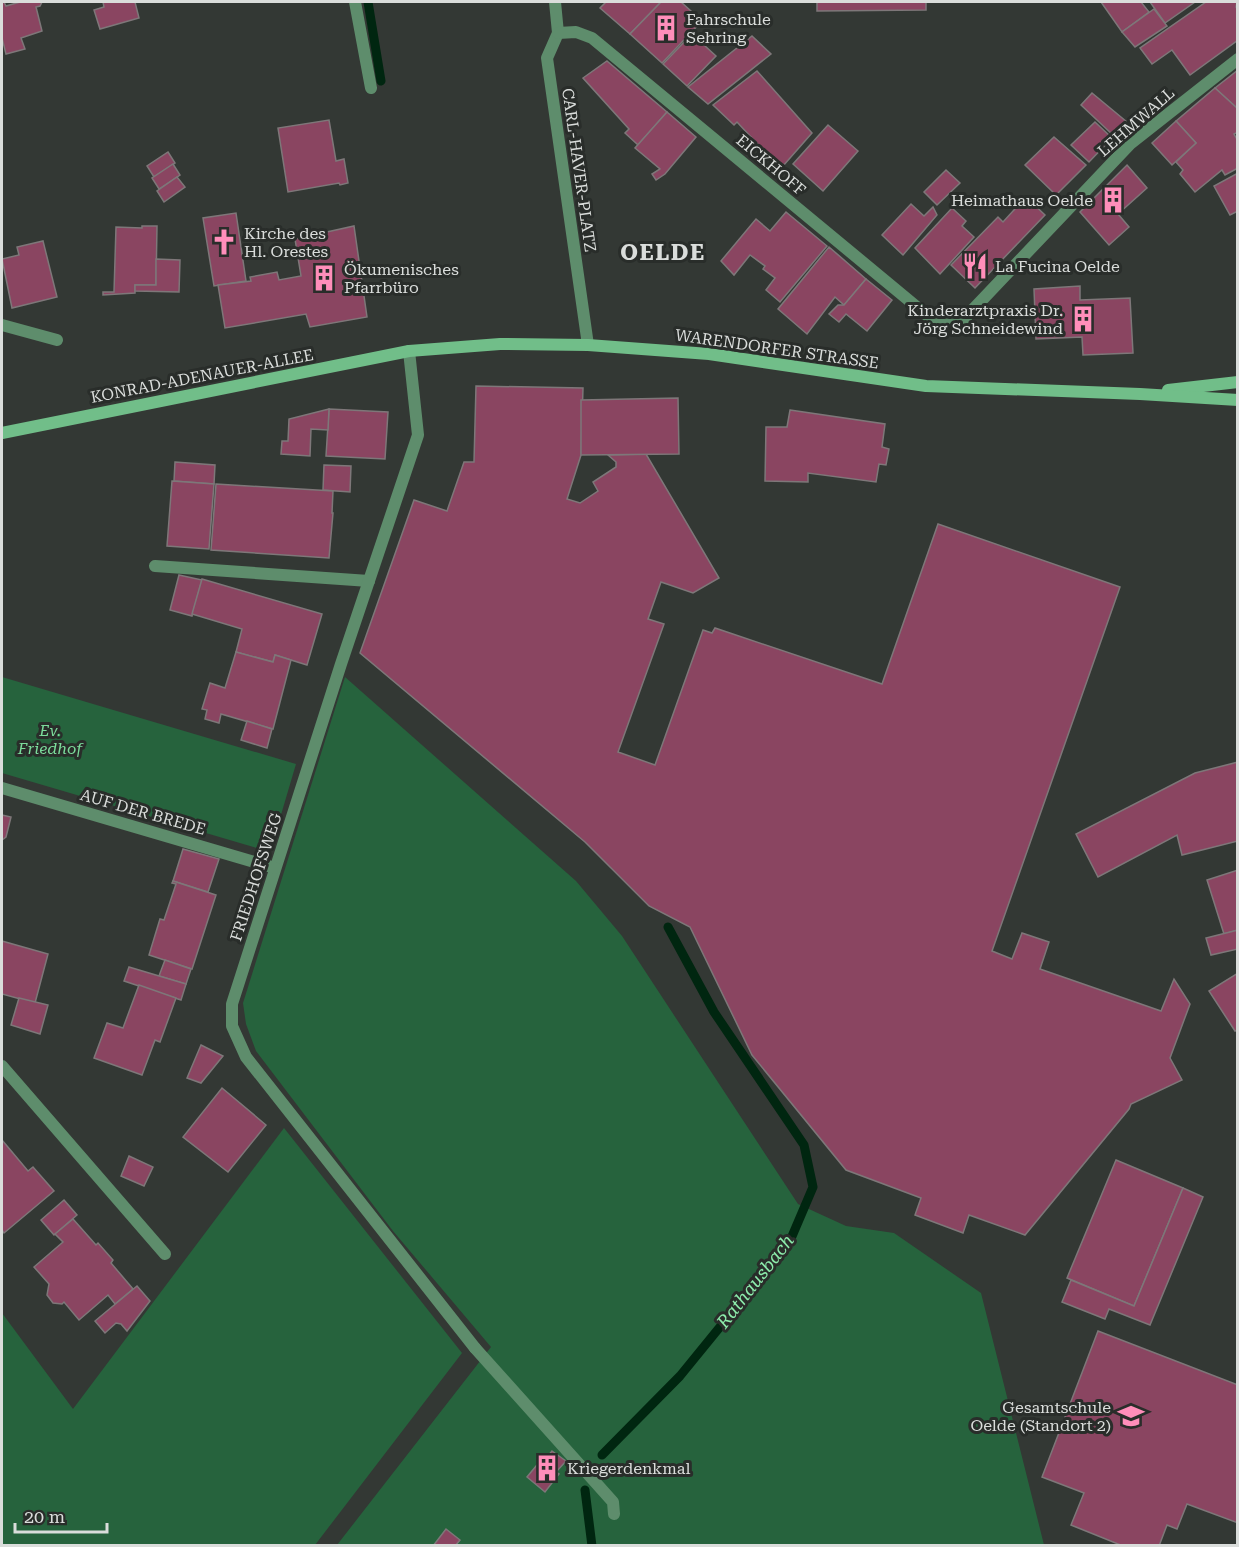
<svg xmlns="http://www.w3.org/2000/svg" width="1239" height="1547" font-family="'Roboto Serif',serif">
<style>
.green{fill:#26633d}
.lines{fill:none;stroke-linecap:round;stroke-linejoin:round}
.stream{stroke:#002610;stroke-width:9}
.building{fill:#8a4561;stroke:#7e7779;stroke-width:1.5}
.service{stroke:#5e8d6c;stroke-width:12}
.pedestrian{stroke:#5e8d6c;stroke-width:12}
.minor{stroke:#5e8d6c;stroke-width:12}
.secondary{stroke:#71be89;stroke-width:12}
.labels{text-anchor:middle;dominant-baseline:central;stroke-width:6;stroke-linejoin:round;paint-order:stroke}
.poi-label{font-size:16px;fill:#dadddb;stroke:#292d2a;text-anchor:start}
.street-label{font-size:16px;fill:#dadddb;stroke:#292d2a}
.park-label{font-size:16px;font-style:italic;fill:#7bdb9b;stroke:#292d2a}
.water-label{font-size:18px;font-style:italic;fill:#8dedac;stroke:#292d2a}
.district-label{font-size:22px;font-weight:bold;letter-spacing:1.5px;fill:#dadddb;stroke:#292d2a}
</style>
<rect width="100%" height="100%" fill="#333834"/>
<g class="green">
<polygon points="2,677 296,764 270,852 2,773"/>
<polygon points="345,677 576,881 622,936 798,1204 846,1226 894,1233 981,1293 1044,1545 337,1545 491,1347 393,1231 256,1051 246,1024 243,1003"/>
<polygon points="284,1128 462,1353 315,1545 2,1545 2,1313 73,1409"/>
</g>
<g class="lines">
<g class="stream">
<polyline points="368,2 381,81"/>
<polyline points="602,1455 680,1376 790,1241 813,1187 804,1145 714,1012 668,927"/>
<polyline points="585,1490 592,1546"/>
</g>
</g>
<g class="building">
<polygon points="2,2 4,2 6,6 20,2 42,2 40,6 36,7 42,31 21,38 25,49 6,54 2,38"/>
<polygon points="103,2 135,2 139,18 100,29 94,10 104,7"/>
<polygon points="606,2 661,2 630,34 600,8"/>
<polygon points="661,2 681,2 702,21 662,63 630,34"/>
<polygon points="817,2 926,2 926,10 817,11"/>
<polygon points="1101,2 1141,2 1149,12 1122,32"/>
<polygon points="1150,2 1195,2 1165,23"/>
<polygon points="1206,2 1237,2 1236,7 1238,10 1238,40 1190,75 1172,50 1152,64 1140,48"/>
<polygon points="1154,9 1167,26 1135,47 1122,32"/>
<polygon points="692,34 716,56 687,86 663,64"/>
<polygon points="752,36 771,54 708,104 688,87"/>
<polygon points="607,61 667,112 638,145 625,133 629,129 583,78"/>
<polygon points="1238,70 1238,109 1215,88"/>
<polygon points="757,71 812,133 783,166 766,153 737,122 734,125 713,105"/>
<polygon points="1215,88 1238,109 1238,132 1234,134 1238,141 1238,168 1225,175 1222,170 1195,192 1180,174 1183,170 1176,162 1196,143 1176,121"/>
<polygon points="1092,93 1127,122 1114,136 1081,105"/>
<polygon points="667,112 696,137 665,174 656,180 652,174 660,169 635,148"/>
<polygon points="329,120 336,161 344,159 348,183 340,185 339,183 288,192 278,128"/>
<polygon points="1176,121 1196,143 1172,165 1152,143"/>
<polygon points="1095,122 1112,138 1089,162 1071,145"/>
<polygon points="828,125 858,151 823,191 793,164"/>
<polygon points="1054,137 1086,165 1056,195 1025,165"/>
<polygon points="168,152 175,163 154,177 147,166"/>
<polygon points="173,164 180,175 159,189 152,178"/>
<polygon points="1127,165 1147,188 1118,214 1129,227 1109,245 1080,212"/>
<polygon points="946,170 960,183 937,205 924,192"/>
<polygon points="1238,173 1238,211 1230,215 1214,186"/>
<polygon points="177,177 185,187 164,202 157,191"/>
<polygon points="1026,197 1045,215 975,288 951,265 998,217 1003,222"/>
<polygon points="911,204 924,216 933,207 937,215 903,255 882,235"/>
<polygon points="952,208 966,221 962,226 974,237 940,274 915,248"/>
<polygon points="786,212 827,246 780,302 766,290 775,278 763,269 765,266 750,255 734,275 721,261 756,219 770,231"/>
<polygon points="236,213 246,281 214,286 203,218"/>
<polygon points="142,226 157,226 156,285 135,285 135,293 103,295 103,292 114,292 116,227 142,228"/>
<polygon points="354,226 367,317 310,327 306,314 225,328 218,285 251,281 250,277 277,272 279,280 301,276 295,239"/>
<polygon points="43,241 57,297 12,308 2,259 19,255 17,247"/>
<polygon points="829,247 866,279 844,305 835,297 807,334 778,309"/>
<polygon points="156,259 180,260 179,292 135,291 135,285 156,285"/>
<polygon points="866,279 892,300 867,331 846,314 839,322 829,314 838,305 844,305"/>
<polygon points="1080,286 1080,300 1130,298 1133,353 1083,355 1082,337 1036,339 1034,289"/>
<polygon points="476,386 583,388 581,455 567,499 580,503 598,491 593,482 616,467 616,462 608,455 646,454 719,578 693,593 661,582 648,619 664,624 618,752 655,765 703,630 712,633 715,628 882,684 938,524 1120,587 992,951 1012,959 1022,933 1049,942 1040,969 1161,1011 1174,979 1190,1004 1170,1058 1182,1080 1131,1104 1129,1109 1025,1235 969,1215 963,1233 915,1215 921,1198 846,1170 752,1055 690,927 649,906 585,842 360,653 414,500 447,511 464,462 474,462"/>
<polygon points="678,398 679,454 581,455 581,400"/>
<polygon points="329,409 388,412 385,459 326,456"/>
<polygon points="329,409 328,430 311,429 310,456 281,454 282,441 288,441 289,419"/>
<polygon points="790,410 885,424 882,447 889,449 886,465 879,464 876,482 808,473 808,482 765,481 766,427 787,427"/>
<polygon points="175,462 215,465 214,484 174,481"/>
<polygon points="324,465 351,466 350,492 323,490"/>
<polygon points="172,481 214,484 209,549 167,546"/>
<polygon points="216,484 333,491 332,513 333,513 329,558 211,550"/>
<polygon points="179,575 202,580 192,616 170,610"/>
<polygon points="202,579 322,614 307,665 275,655 273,662 236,652 242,629 192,614"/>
<polygon points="236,652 273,662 275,655 291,660 273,729 221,714 219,723 205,719 207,710 202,709 210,683 225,688"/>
<polygon points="247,721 272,729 267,748 241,740"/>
<polygon points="1238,762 1238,841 1182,855 1177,835 1098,877 1076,834 1195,773"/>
<polygon points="2,815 11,817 6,837 2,840"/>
<polygon points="183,849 219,859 208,892 173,881"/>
<polygon points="1238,870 1238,930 1224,934 1207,880"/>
<polygon points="173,881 216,895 192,969 149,955 160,919 164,920 176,884 172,883"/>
<polygon points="1238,930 1238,949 1211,955 1206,938"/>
<polygon points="2,941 48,954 35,1003 2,994"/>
<polygon points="165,960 191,969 186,984 159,976"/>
<polygon points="129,967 186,984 181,1000 124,981"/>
<polygon points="1238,973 1238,1030 1235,1031 1209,991"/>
<polygon points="139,985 176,998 160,1042 155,1040 142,1075 94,1058 107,1023 123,1028"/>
<polygon points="19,998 48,1005 40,1034 11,1025"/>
<polygon points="201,1045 223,1056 201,1083 187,1078"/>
<polygon points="222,1088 266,1125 228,1172 183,1137"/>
<polygon points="2,1140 28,1171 33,1167 54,1191 4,1233 2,1230"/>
<polygon points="129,1156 153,1167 144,1186 121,1176"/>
<polygon points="1116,1160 1183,1188 1134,1306 1067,1278"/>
<polygon points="1183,1188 1203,1197 1150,1325 1109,1309 1105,1319 1062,1302 1071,1280 1134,1306"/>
<polygon points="64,1200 77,1215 54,1235 41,1220"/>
<polygon points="73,1219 96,1245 98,1243 113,1260 111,1263 133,1289 115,1304 108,1295 79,1320 64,1302 62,1304 53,1303 47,1295 49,1284 34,1267 63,1242 55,1234"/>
<polygon points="137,1286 150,1301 127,1331 121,1324 116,1323 105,1333 95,1321"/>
<polygon points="1098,1331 1238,1385 1238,1523 1187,1504 1177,1529 1167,1525 1159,1546 1123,1546 1071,1525 1084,1493 1042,1477"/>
<polygon points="552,1451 566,1461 556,1472 559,1474 545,1492 527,1477 541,1460 543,1462"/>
<polygon points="446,1529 460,1540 455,1546 433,1546"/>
</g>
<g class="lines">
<g class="service">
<polyline points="155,566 369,581"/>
<polyline points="475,1348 613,1502 614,1514"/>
</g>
<polyline class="pedestrian" points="355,2 371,88"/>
<g class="minor">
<polyline points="555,2 558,33 547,58 588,345"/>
<polyline points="558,33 576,32 592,38 935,322 963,320 1130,144 1238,59"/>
<polyline points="2,325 57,340"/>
<polyline points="409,351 418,435 341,664 232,1004 232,1026 246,1057 475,1348"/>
<polyline points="2,788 275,868"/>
<polyline points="2,1066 165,1254"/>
</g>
<g class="secondary">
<polyline points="1168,390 1238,382"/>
<polyline points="2,433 409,351 500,344 588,345 709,354 926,386 1140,394 1238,400"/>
</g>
</g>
<defs>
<g id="building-bare" transform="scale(2.07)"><path d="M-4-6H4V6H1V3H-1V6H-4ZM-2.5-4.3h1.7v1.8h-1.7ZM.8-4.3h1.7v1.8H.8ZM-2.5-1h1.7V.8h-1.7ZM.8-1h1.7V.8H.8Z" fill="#ff8eba" stroke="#292d2a" stroke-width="2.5" paint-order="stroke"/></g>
<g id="church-bare" transform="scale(2.07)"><path d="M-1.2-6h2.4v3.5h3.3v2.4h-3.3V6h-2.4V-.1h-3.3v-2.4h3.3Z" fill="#ff8eba" stroke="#292d2a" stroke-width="2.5" paint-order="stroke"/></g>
<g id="restaurant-bare" transform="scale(2.07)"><path d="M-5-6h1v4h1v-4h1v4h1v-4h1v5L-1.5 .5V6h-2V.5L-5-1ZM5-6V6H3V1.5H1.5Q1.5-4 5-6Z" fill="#ff8eba" stroke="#292d2a" stroke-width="2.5" paint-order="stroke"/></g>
<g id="school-bare" transform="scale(2.07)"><path d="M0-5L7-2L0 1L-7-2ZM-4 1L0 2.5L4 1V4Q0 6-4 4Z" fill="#ff8eba" stroke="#292d2a" stroke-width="2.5" paint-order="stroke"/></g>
</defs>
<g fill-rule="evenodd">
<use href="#building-bare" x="666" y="28"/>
<use href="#building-bare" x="1113" y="200"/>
<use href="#church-bare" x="224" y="242"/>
<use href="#restaurant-bare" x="975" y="266"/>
<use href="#building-bare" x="324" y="278"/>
<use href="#building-bare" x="1083" y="319"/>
<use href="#school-bare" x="1131" y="1416"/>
<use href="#building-bare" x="547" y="1468"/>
</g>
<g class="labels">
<g class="poi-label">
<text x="686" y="19">Fahrschule<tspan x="686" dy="18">Sehring</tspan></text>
<text x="1093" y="200" text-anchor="end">Heimathaus Oelde</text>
<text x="244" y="233">Kirche des<tspan x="244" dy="18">Hl. Orestes</tspan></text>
<text x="995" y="266">La Fucina Oelde</text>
<text x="344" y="269">Ökumenisches<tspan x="344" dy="18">Pfarrbüro</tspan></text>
<text x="1063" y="310" text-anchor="end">Kinderarztpraxis Dr.<tspan x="1063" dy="18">Jörg Schneidewind</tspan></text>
<text x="1111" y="1407" text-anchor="end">Gesamtschule<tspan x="1111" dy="18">Oelde (Standort 2)</tspan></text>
<text x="567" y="1468">Kriegerdenkmal</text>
</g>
<g class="street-label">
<text transform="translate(1136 122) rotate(-41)">LEHMWALL</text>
<text transform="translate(771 165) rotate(40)">EICKHOFF</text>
<text transform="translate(579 170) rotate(82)">CARL-HAVER-PLATZ</text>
<text transform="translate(777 349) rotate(8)">WARENDORFER STRASSE</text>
<text transform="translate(202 376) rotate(-11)">KONRAD-ADENAUER-ALLEE</text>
<text transform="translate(143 812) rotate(16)">AUF DER BREDE</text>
<text transform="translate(256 877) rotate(-72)">FRIEDHOFSWEG</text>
</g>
<g class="park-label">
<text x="50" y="730">Ev.<tspan x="50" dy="18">Friedhof</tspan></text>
</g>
<g class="water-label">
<text transform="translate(755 1281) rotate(-52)">Rathausbach</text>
</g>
<g class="district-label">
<text x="663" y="252">OELDE</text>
</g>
</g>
<rect width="1239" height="1547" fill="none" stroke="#dadddb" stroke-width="6"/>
<path d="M15 1523v9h92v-9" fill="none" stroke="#dadddb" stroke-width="3"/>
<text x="24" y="1523" font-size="18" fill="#dadddb" stroke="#292d2a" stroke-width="4.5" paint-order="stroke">20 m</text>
</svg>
